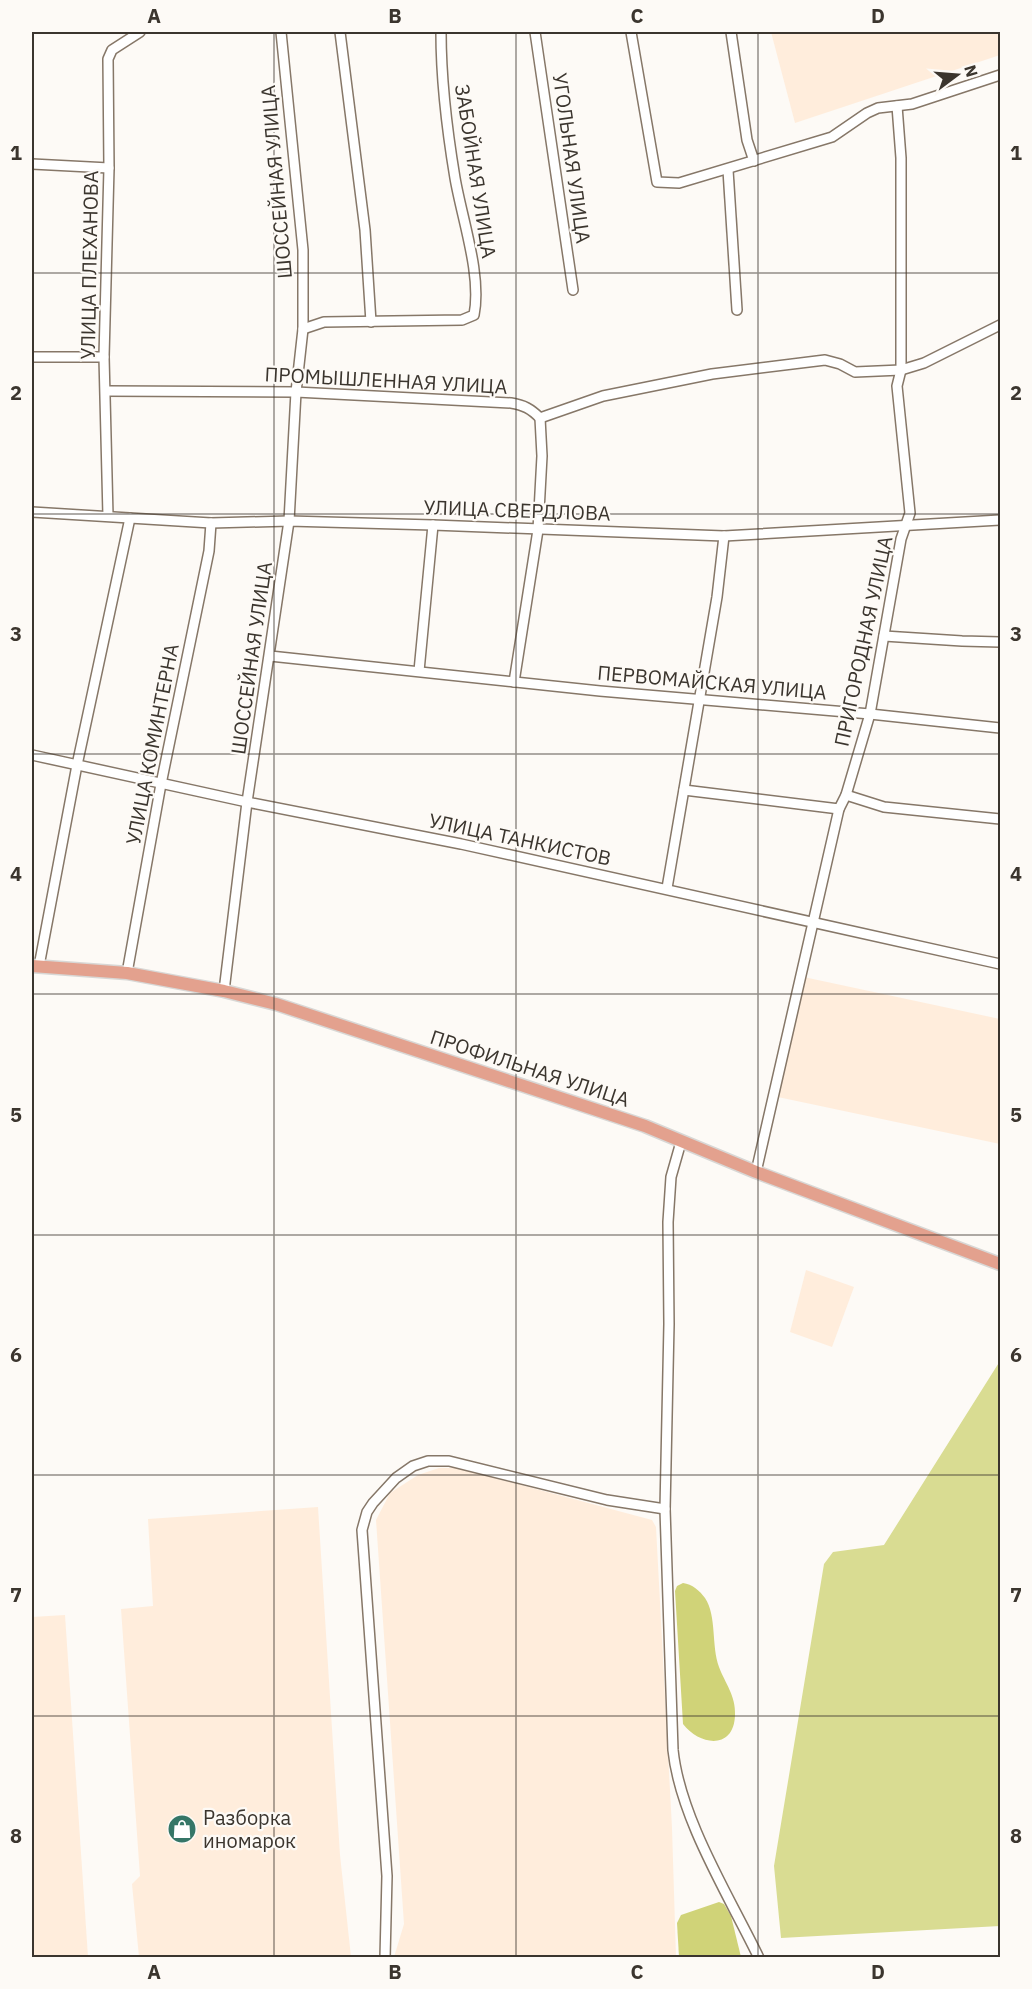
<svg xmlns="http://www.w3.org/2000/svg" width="1032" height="1989" font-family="'IBM Plex Sans',sans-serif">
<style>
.industrial{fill:#ffeddc}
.green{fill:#d9dc92}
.forest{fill:#d0d378}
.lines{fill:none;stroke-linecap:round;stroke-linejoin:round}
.minor-casing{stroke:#867768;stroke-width:12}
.major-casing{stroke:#d8d7d5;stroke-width:15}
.minor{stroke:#fff;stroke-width:9}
.major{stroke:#e3a18e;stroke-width:12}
.grid{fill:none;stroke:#3b352e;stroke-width:1.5;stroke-opacity:0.55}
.labels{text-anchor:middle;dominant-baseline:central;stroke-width:4.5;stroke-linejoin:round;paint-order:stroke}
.street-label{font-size:20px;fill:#3b352e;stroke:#fdfaf6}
.poi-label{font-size:20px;fill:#3b352e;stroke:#fdfaf6;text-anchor:start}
.neatline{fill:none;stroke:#3b352e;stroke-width:2}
.grid-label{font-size:20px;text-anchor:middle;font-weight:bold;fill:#3b352e}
</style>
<rect width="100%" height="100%" fill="#fdfaf6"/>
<g class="industrial">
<polygon points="771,32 1000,32 1000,55 795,123"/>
<polygon points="799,976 1000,1019 1000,1144 773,1096"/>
<polygon points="806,1270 854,1287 832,1347 790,1332"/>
<polygon points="439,1468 457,1468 652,1520 656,1527 672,1828 676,1957 394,1957 404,1924 376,1520 390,1493 418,1475"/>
<polygon points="318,1507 340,1855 351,1957 139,1957 132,1884 140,1876 121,1609 153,1606 148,1519"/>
<polygon points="65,1615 88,1957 32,1957 32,1617"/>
</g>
<polygon class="green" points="1000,1361 1000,1926 781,1938 774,1866 824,1564 833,1552 884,1545"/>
<g class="forest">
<path d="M683 1583C692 1584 700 1591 705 1598 717 1616 711 1646 719 1667 725 1683 736 1696 735 1715 734 1750 700 1746 683 1724L675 1591 677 1586Z"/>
<polygon points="719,1902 724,1904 731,1916 741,1957 679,1957 677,1923 681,1915"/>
</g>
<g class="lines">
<g class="minor-casing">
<g id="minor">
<polyline points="340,32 365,230 371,322"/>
<polyline points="535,32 573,290"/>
<polyline points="631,32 657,182 679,183 832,137 867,113 878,108 912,104 1000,75"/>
<polyline points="731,32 747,140 754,161"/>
<polyline points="32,164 109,168"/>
<polyline points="728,170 737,310"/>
<path d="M303 329 324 322 462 320 474 315C482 275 462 219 455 178 447 130 441 80 441 32"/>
<polyline points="32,357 104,357"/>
<path d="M106 391 296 392 511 403C524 405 531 409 540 418L603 396 712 374 825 360 840 364 855 372 901 370 924 363 1000 325"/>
<polyline points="32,512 211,523 289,521 433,525 724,536 1000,520"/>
<polyline points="108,516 104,357 109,168 108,59 112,50 140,32"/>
<polyline points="884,636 962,641 1000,642"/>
<polyline points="270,656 600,691 870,714 1000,728"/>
<polyline points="419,671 433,525"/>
<polyline points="514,682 538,530 542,456 540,418"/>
<polyline points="32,755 247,802 461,844 1000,964"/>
<polyline points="684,790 839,809"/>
<polyline points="846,795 884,807 1000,819"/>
<polyline points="667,888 717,597 724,536"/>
<polyline points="39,966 77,765 130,518"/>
<polyline points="127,973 161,784 209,551 211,523"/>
<polyline points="224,991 247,802 289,521 296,392 303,329 303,250 281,32"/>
<path d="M681 1142 671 1177 668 1222 669 1324 665 1509 673 1750C680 1818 729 1896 759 1958"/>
<polyline points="756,1172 839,809 846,795 870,714 901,539 910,513 897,386 901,370 901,158 897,106"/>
<polyline points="385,1958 387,1876 362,1530 367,1512 373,1503 396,1478 413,1466 428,1461 449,1461 607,1500 665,1509"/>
</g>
</g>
<g class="major-casing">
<polyline id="major" points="32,966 127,973 224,991 276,1004 645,1126 756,1172 1000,1264"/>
</g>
<use href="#minor" class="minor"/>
<use href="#major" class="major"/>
</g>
<path class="grid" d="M274 32V1958M516 32V1958M758 32V1958M32 273H1000M32 514H1000M32 754H1000M32 994H1000M32 1235H1000M32 1475H1000M32 1716H1000"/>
<defs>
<g id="shop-disc" transform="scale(1.5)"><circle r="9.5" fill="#357667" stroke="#fdfaf6"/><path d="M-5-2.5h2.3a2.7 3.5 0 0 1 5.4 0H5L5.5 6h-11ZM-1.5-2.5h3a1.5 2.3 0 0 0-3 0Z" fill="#fff"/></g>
</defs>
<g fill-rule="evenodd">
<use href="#shop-disc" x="182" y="1829"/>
</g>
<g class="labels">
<g class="street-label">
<text transform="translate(572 158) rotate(82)">УГОЛЬНАЯ УЛИЦА</text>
<text transform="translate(476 171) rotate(81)">ЗАБОЙНАЯ УЛИЦА</text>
<text transform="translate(276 182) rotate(-95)">ШОССЕЙНАЯ УЛИЦА</text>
<text transform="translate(89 265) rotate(-89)">УЛИЦА ПЛЕХАНОВА</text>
<text transform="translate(386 380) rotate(3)">ПРОМЫШЛЕННАЯ УЛИЦА</text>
<text transform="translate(517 510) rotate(2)">УЛИЦА СВЕРДЛОВА</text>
<text transform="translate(863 641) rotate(-78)">ПРИГОРОДНАЯ УЛИЦА</text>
<text transform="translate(251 658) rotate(-82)">ШОССЕЙНАЯ УЛИЦА</text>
<text transform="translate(712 682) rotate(5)">ПЕРВОМАЙСКАЯ УЛИЦА</text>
<text transform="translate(152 744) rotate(-79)">УЛИЦА КОМИНТЕРНА</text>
<text transform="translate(520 839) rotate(12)">УЛИЦА ТАНКИСТОВ</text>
<text transform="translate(530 1068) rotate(18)">ПРОФИЛЬНАЯ УЛИЦА</text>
</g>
<g class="poi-label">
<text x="203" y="1817">Разборка<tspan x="203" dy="23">иномарок</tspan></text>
</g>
</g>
<rect width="1032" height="1989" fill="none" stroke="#fdfaf6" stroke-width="66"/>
<g transform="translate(957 75) rotate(74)" stroke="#fdfaf6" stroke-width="4.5" paint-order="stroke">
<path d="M0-4.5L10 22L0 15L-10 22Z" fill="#3b352e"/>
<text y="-9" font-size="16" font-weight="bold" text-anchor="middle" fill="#3b352e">N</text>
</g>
<rect x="33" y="33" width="966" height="1923" class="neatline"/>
<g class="grid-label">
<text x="154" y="23">A</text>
<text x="395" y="23">B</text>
<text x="637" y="23">C</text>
<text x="878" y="23">D</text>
<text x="16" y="160">1</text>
<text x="1016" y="160">1</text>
<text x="16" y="400">2</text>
<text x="1016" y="400">2</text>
<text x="16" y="641">3</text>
<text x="1016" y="641">3</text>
<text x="16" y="881">4</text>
<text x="1016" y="881">4</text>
<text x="16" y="1122">5</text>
<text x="1016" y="1122">5</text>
<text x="16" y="1362">6</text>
<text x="1016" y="1362">6</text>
<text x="16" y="1602">7</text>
<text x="1016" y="1602">7</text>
<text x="16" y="1843">8</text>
<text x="1016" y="1843">8</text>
<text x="154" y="1979">A</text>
<text x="395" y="1979">B</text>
<text x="637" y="1979">C</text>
<text x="878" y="1979">D</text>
</g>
</svg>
